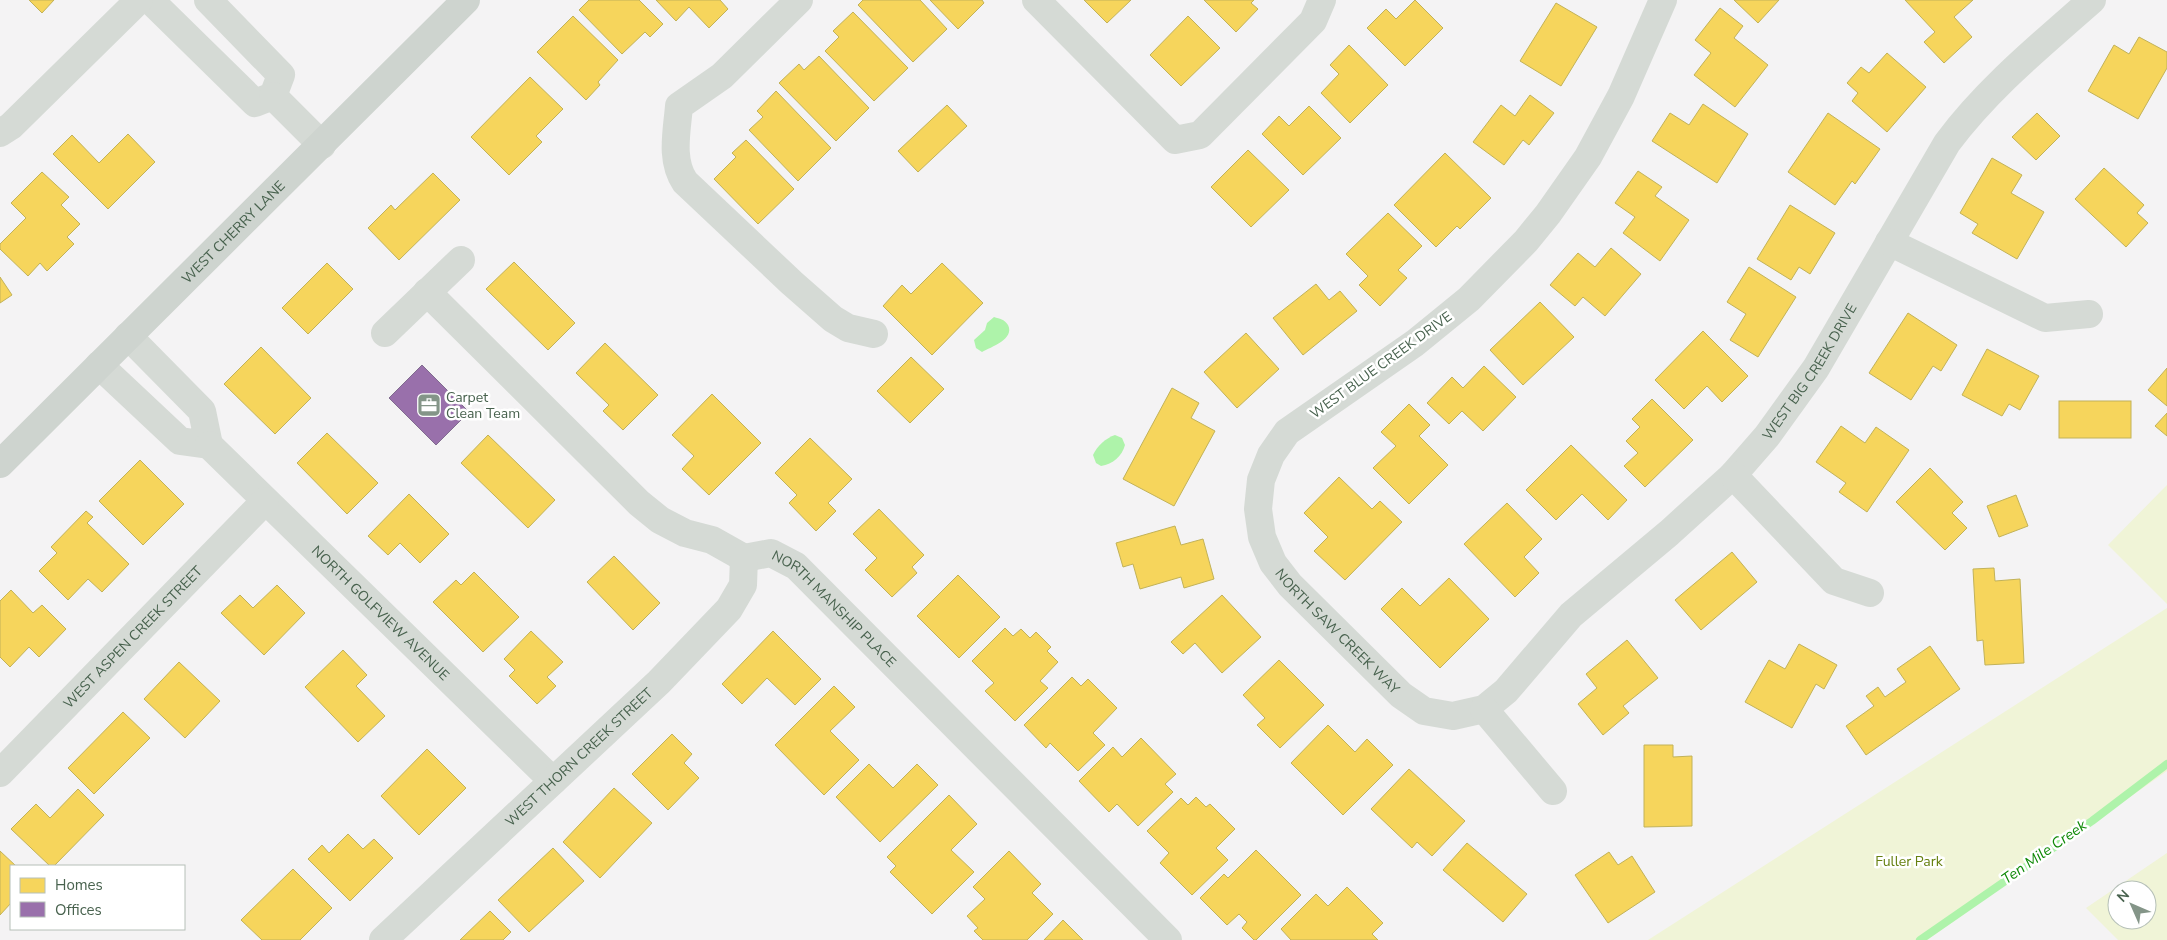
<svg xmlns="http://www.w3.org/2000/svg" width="2167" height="940" font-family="'Nunito Sans',sans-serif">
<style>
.green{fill:#f0f4d7;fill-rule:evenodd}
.water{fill:#aef3aa}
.homes{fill:#f6d55c;stroke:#c2b258}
.offices{fill:#9970ab;stroke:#816c8f}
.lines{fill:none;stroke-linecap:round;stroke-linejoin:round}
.stream{stroke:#aef3aa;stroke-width:8}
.minor{stroke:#d5dad5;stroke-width:28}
.major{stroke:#ced4cf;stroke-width:28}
.labels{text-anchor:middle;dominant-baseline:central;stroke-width:5;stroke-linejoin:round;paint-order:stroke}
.street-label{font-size:14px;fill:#48624e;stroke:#fff}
.poi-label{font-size:14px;fill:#48624e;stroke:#fff;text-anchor:start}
.park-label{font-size:14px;fill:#668010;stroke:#fff}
.water-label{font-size:15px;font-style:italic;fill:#0e8906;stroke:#fff}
</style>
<rect width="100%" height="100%" fill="#f4f3f4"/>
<g class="green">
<polygon points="2167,485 2167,604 2108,545"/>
<polygon points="2167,608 2167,771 1927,940 1648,940"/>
<path d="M2167 853V940H2118L2086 908ZM2117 890H2147V920H2117Z"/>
</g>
<g class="water">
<path d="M994 317C1000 319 1004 319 1008 325 1015 339 991 347 982 352L976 348 974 340 985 330 987 323Z"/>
<path d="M1115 435 1122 438 1125 445C1122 456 1113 464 1101 466L1096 463 1093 455C1097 446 1106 438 1115 435Z"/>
</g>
<g class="homes">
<polygon points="29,0 54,0 42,13"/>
<polygon points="589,0 639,0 663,24 650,37 645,32 622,54 579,10"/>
<polygon points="656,0 720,0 728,9 709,28 689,7 676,21"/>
<polygon points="863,0 920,0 947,29 913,62 858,5"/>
<polygon points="930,0 982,0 984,3 958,29"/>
<polygon points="1084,0 1131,0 1107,23"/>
<polygon points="1204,0 1254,0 1251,3 1258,9 1236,32"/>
<polygon points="1415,0 1443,28 1405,66 1367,28 1386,9 1396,19"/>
<polygon points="1734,0 1779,0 1758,23"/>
<polygon points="1905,0 1973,0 1954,17 1972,37 1944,63 1924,42 1935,32"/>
<polygon points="1556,3 1597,27 1561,86 1520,61"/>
<polygon points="1720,8 1743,26 1734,38 1768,65 1735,107 1694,75 1711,53 1695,40"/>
<polygon points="853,12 908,68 874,101 825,51 839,37 833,31"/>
<polygon points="573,16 618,60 598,82 600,85 586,100 537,52"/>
<polygon points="1188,16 1220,48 1181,86 1150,55"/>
<polygon points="2139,37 2167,52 2167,68 2138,119 2088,91 2114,45 2129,54"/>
<polygon points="1349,45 1388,85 1350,123 1321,93 1339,74 1330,65"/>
<polygon points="1887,53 1926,87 1887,132 1852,101 1858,93 1847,83 1861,67 1869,73"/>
<polygon points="819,56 869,108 836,141 779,83 799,64 804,70"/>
<polygon points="530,77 563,109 536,136 542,142 509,175 471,137"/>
<polygon points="776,91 831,148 798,181 749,130 763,117 757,111"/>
<polygon points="1530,95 1554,113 1529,145 1523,140 1504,165 1473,142 1501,105 1515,116"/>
<polygon points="1703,104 1748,134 1717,183 1652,141 1670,113 1689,125"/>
<polygon points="947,105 967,126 918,172 898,151"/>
<polygon points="1309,106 1341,138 1303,175 1262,134 1279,116 1289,126"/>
<polygon points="1828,113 1880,149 1855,184 1852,181 1835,205 1788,172"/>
<polygon points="2037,113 2060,136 2036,160 2012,137"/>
<polygon points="128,134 155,162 108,209 53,154 72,135 99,163"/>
<polygon points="746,140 794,189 758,224 714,179 736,157 732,153"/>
<polygon points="1248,150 1289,190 1251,227 1211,187"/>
<polygon points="1445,153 1491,198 1460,229 1457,226 1436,247 1394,205"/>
<polygon points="1992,158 2022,175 2011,193 2044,212 2017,259 1972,233 1978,224 1960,213"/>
<polygon points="2104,168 2144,205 2137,213 2148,223 2126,247 2075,199"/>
<polygon points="1638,171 1662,187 1655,196 1689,220 1660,261 1623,233 1635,217 1615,203"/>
<polygon points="42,172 69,197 61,205 80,224 67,237 74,244 47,271 40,263 28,276 0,249 0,244 26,218 11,203"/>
<polygon points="433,173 460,200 399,260 368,228 391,205 395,210"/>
<polygon points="1790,205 1835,233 1810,274 1799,267 1791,280 1757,259"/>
<polygon points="1388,213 1422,246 1398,270 1407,278 1380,306 1359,285 1368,276 1346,254"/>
<polygon points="1611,248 1641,274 1605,316 1583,297 1575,306 1550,285 1578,253 1595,267"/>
<polygon points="514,262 575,323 548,350 486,289"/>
<polygon points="327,263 353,289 308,334 282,308"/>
<polygon points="942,263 983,303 932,355 883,306 902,285 911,294"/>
<polygon points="1749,267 1796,297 1758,357 1730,340 1746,314 1727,302"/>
<polygon points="0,277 12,295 0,303"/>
<polygon points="1316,284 1329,300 1340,291 1357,311 1303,355 1273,318"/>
<polygon points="1540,302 1574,337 1523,385 1490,350"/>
<polygon points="1908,313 1957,345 1941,371 1933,366 1911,400 1869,373"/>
<polygon points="1703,331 1748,376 1722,402 1707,386 1684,409 1655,380"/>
<polygon points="1246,333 1279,369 1237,408 1204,372"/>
<polygon points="605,343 658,395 623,430 603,411 609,405 576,373"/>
<polygon points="261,347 311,398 275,434 224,384"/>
<polygon points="1987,349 2039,376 2020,410 2009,404 2002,416 1962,395"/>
<polygon points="911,357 944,389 910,423 877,391"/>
<polygon points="1484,366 1516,397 1483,431 1462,411 1449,424 1427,403 1452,377 1463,388"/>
<polygon points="2167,368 2167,406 2148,390"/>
<polygon points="1172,388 1199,403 1191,418 1215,431 1174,506 1123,479"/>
<polygon points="712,394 761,443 709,495 682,469 694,456 672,435"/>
<polygon points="1652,399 1693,440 1645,487 1624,466 1638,453 1626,441 1640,427 1632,419"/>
<rect x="2059" y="401" width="72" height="37"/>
<polygon points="1409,404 1430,425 1419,436 1448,465 1409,504 1373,468 1396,446 1381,432"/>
<polygon points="2167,413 2167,436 2155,426"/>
<polygon points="1841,426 1865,443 1876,427 1909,450 1867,512 1839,492 1846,483 1816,462"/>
<polygon points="327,433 378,483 347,514 297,463"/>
<polygon points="488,435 555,500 528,528 461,463"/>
<polygon points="810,438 852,479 828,503 836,511 816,531 789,503 797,495 775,473"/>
<polygon points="1571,445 1627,500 1608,520 1582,494 1556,520 1526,490"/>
<polygon points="140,460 184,504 143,545 99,501"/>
<polygon points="1930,468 1963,502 1952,513 1967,528 1945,550 1896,502"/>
<polygon points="1339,477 1372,509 1380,501 1402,522 1345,580 1314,551 1328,537 1304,513"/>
<polygon points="409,494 449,534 420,563 400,543 388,555 368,536"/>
<polygon points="2016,495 2028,526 1999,537 1987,506"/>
<polygon points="1507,503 1542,539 1524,557 1539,573 1515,597 1464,544"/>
<polygon points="879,509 924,555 912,567 917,573 892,597 865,570 877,558 853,534"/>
<polygon points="86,511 93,517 87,523 129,564 102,592 88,579 68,600 39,571 57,553 51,547"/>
<polygon points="1175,526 1181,545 1203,539 1214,579 1184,588 1181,577 1140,589 1133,564 1123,567 1116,543"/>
<polygon points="1732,552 1757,582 1701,630 1675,600"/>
<polygon points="614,556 660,603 633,630 587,582"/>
<polygon points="1994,568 1995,581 2020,579 2024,663 1985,665 1983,640 1977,641 1973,569"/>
<polygon points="474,572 519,617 483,652 433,602 456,580 461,585"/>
<polygon points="958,575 1000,617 959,658 917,616"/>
<polygon points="1449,578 1489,619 1440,668 1381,609 1402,588 1420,606"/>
<polygon points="277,585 305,613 264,655 221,613 240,595 253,608"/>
<polygon points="11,590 33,613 42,605 66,629 39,657 29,647 10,667 0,657 0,601"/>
<polygon points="1222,595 1261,637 1222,673 1195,643 1183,654 1171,642"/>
<polygon points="1005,628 1013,636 1021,629 1030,638 1036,632 1051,647 1047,651 1058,662 1040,681 1048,688 1015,721 985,691 994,683 972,661"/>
<polygon points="531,631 563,662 547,677 556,686 537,704 509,676 515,670 504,659"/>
<polygon points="773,631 821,679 795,705 767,678 742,704 722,684"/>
<polygon points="1627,640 1658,678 1623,706 1629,713 1603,735 1578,704 1597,688 1586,674"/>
<polygon points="1799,644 1837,665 1824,689 1816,684 1792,728 1745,702 1769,660 1785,669"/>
<polygon points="1930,646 1960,689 1866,755 1846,726 1874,706 1866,696 1878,687 1885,697 1906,682 1897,669"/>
<polygon points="343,650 367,675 356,686 385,716 358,742 305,687"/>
<polygon points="1279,660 1324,705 1280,748 1257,725 1265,718 1243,695"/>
<polygon points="179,662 220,701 185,738 144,699"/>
<polygon points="1072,677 1081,686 1088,679 1117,708 1093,733 1105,745 1078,771 1050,743 1046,748 1024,725"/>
<polygon points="834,686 855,707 830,731 859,760 824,795 775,745"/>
<polygon points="123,712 150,738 94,794 68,768"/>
<polygon points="1328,725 1355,752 1367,739 1393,765 1343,815 1291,763"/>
<polygon points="672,734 692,754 684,763 699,778 668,810 632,774"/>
<polygon points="1141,738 1176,774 1165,784 1173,792 1138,826 1117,804 1109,812 1079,781 1113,747 1122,757"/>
<polygon points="1644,745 1673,745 1673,757 1692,756 1692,826 1644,827"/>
<polygon points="427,749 466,788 419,835 381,796"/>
<polygon points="869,764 893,788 917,764 938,785 880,842 836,797"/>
<polygon points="1409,769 1465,821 1432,856 1417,842 1412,848 1371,809"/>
<polygon points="614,788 652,823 600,878 563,842"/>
<polygon points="78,789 104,815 54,866 50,866 11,829 36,804 50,818"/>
<polygon points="949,795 977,824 951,850 974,872 932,914 890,872 896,866 887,857"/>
<polygon points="1196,797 1206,807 1210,804 1235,829 1216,848 1228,860 1192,895 1160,863 1169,853 1147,831 1181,798 1188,805"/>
<polygon points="348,834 363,849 374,839 393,858 350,901 308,859 322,845 329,853"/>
<polygon points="1467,843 1527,894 1503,922 1443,870"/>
<polygon points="553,848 584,881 529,932 498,900"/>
<polygon points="1256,850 1301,895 1256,940 1254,940 1242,928 1247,922 1239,914 1227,925 1200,898 1224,874 1228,878"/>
<polygon points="0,851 16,866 11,866 11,903 0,915"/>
<polygon points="1009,851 1041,884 1032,893 1053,914 1027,940 983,940 974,931 978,928 967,916 985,899 973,887"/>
<polygon points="1609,852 1618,865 1632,856 1655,892 1608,923 1575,875"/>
<polygon points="293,869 332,908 300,940 262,940 241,920"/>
<polygon points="1347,887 1383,923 1372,934 1378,940 1291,940 1281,929 1316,894 1328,906"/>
<polygon points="490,911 511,932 503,940 460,940"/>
<polygon points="1063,920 1083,940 1044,940"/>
</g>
<polygon class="offices" points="422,365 469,412 436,445 389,398"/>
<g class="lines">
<polyline class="stream" points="1920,940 2092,821 2167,764"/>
<g class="minor">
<polyline points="150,0 255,103 273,96 281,75 208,0"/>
<path d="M799 0 722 76 679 106C677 131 670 160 685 182L792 283 833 319 848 328 874 334"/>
<polyline points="1036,0 1175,140 1200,135 1313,21 1322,0"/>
<path id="s1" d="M1663 0 1621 96 1588 157 1548 214 1526 241 1469 299 1415 343 1287 432 1271 455 1261 480 1258 509 1262 537 1273 563 1290 585 1401 695 1424 711 1453 716 1484 709 1506 691 1571 615 1669 533 1733 475 1767 436 1816 368 1947 143C1988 88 2041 45 2092 0"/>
<polyline points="273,96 322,145"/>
<polyline points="0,133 11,126 139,0"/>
<polyline points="1889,242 2045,318 2089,314"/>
<path id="s2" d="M427 292 639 503 660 520 685 533 712 540 744 558 771 553 796 566 1168 940"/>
<polyline points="385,333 461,260"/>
<polyline points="99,365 180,441 209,445 202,411 128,336"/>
<path id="s3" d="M209 445 553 781"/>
<polyline points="1733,475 1834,581 1870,593"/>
<polyline points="1484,709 1553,791"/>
<path id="s4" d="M0 773 265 501"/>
<path id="s5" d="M383 940 659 682 729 609 743 585 744 558"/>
</g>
<path class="major" id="s6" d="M0 464 466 0"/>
</g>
<defs>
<g id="office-square" transform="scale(1.25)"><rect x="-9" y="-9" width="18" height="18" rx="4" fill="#849588" stroke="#fff"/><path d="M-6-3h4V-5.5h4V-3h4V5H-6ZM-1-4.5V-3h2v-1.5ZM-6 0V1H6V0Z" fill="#fff"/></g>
</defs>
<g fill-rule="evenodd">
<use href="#office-square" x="429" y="405"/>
</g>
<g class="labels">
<g class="street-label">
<text stroke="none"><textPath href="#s6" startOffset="329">WEST CHERRY LANE</textPath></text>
<text transform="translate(1381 365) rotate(-36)">WEST BLUE CREEK DRIVE</text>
<text stroke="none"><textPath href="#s1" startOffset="1471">WEST BIG CREEK DRIVE</textPath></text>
<text stroke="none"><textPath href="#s2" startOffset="531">NORTH MANSHIP PLACE</textPath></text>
<text stroke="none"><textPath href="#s3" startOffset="240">NORTH GOLFVIEW AVENUE</textPath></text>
<text stroke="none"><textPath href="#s1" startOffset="820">NORTH SAW CREEK WAY</textPath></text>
<text stroke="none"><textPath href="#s4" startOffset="190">WEST ASPEN CREEK STREET</textPath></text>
<text stroke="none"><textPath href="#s5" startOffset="268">WEST THORN CREEK STREET</textPath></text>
</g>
<g class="poi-label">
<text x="446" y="397">Carpet<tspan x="446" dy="16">Clean Team</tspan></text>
</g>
<g class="park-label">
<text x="1909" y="861">Fuller Park</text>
</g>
<g class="water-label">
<text transform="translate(2044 852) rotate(-35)">Ten Mile Creek</text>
</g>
</g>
<rect x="10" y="865" width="175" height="65" fill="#ffffff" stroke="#b6c0b8"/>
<rect x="20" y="878" width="25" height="15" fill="#f6d55c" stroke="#b6c0b8"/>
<text x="55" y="890" font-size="15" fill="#48624e">Homes</text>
<rect x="20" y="902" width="25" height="15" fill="#9970ab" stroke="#b6c0b8"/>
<text x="55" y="915" font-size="15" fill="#48624e">Offices</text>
<g transform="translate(2132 905) rotate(315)"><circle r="24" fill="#ffffff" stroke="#b6c0b8"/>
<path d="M0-4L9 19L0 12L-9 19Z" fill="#849588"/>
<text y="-8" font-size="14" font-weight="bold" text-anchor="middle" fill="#48624e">N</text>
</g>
</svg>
